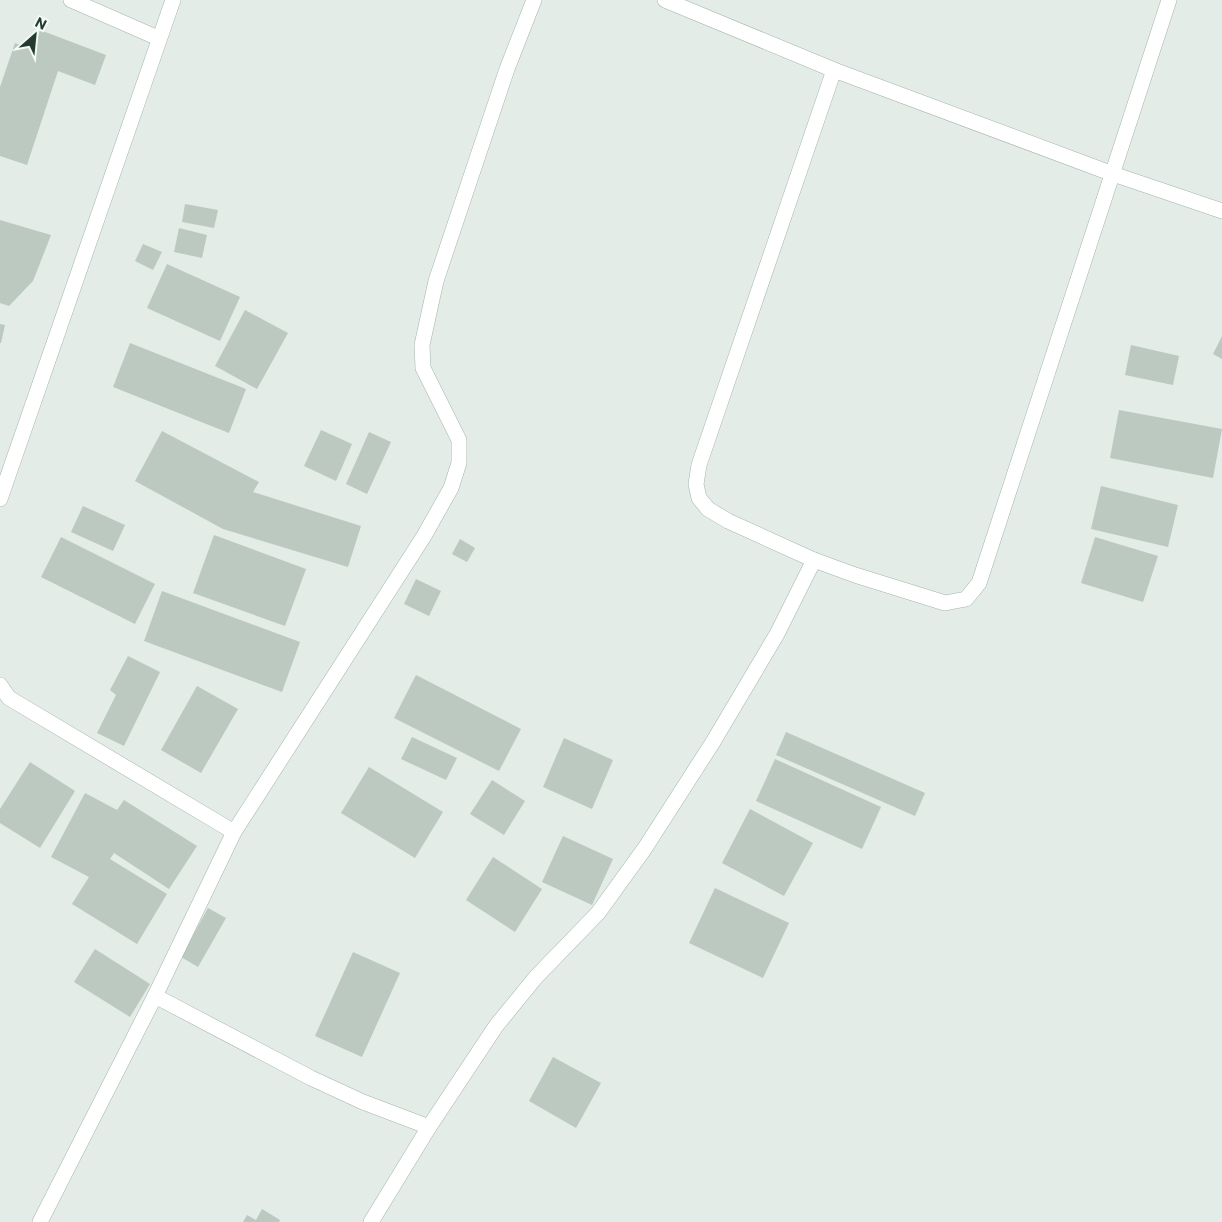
<svg xmlns="http://www.w3.org/2000/svg" width="1222" height="1222" font-family="Commissioner,sans-serif">
<style>
.building{fill:#bbc9c1}
.lines{fill:none;stroke-linecap:round;stroke-linejoin:round}
.minor-casing{stroke:#a6b4ac;stroke-width:16}
.minor{stroke:#fff;stroke-width:15}
</style>
<rect width="100%" height="100%" fill="#e3ece6"/>
<g class="building">
<polygon points="40,30 106,55 95,85 58,71 27,165 0,156 0,87 15,43 33,50"/>
<polygon points="185,204 218,210 214,228 182,222"/>
<polygon points="0,220 51,235 33,281 9,306 0,303"/>
<polygon points="179,228 207,235 202,258 174,252"/>
<polygon points="143,244 162,252 153,270 135,261"/>
<polygon points="167,264 240,297 220,341 147,308"/>
<polygon points="245,310 288,333 257,389 215,366"/>
<polygon points="0,324 5,325 1,343 0,343"/>
<polygon points="1222,336 1222,359 1213,354"/>
<polygon points="130,343 246,389 229,433 113,387"/>
<polygon points="1131,345 1179,356 1173,385 1125,375"/>
<polygon points="1119,410 1222,429 1213,478 1110,458"/>
<polygon points="321,430 352,444 336,481 304,466"/>
<polygon points="162,431 259,482 253,492 361,526 348,567 223,529 135,481"/>
<polygon points="369,432 391,442 367,494 346,484"/>
<polygon points="1101,486 1178,505 1168,547 1091,529"/>
<polygon points="83,506 125,525 113,551 71,532"/>
<polygon points="214,535 306,569 285,626 193,593"/>
<polygon points="61,537 155,584 135,624 41,577"/>
<polygon points="1095,537 1158,556 1143,602 1081,583"/>
<polygon points="460,539 475,548 467,562 452,554"/>
<polygon points="416,579 441,591 429,616 404,604"/>
<polygon points="162,591 300,642 282,692 144,641"/>
<polygon points="128,656 160,672 124,746 97,733 116,695 110,690"/>
<polygon points="416,675 521,729 499,771 394,718"/>
<polygon points="197,686 238,709 201,773 161,750"/>
<polygon points="786,732 925,793 915,816 776,755"/>
<polygon points="412,737 457,758 446,780 401,759"/>
<polygon points="564,738 613,760 592,809 543,787"/>
<polygon points="775,759 881,807 862,849 756,801"/>
<polygon points="30,762 75,791 40,848 0,823 0,809"/>
<polygon points="369,767 443,812 415,858 341,813"/>
<polygon points="492,780 525,801 504,835 470,814"/>
<polygon points="85,793 117,810 124,800 197,846 169,889 114,853 110,859 167,894 137,944 72,904 89,877 51,857"/>
<polygon points="750,809 813,843 784,896 722,863"/>
<polygon points="563,836 613,859 592,905 542,882"/>
<polygon points="493,857 542,889 515,932 466,900"/>
<polygon points="715,888 789,923 763,978 689,943"/>
<polygon points="208,908 226,918 198,967 181,957"/>
<polygon points="95,949 150,984 130,1017 74,982"/>
<polygon points="353,952 400,973 362,1057 315,1036"/>
<polygon points="553,1057 601,1083 576,1128 529,1101"/>
<polygon points="262,1209 280,1220 279,1222 243,1222 247,1215 256,1220"/>
</g>
<g class="lines">
<g class="minor-casing">
<g id="minor">
<polyline points="71,0 158,38"/>
<polyline points="665,0 834,70 1113,174 1222,211"/>
<polyline points="834,70 699,465 696,484 699,498 708,509 728,521 814,560 855,575 945,603 966,599 979,583 1169,0"/>
<polyline points="0,499 173,0"/>
<polyline points="0,685 9,698 234,832"/>
<polyline points="155,996 311,1078 363,1102 429,1127"/>
<polyline points="40,1222 155,996 234,832 424,536 451,488 459,463 459,440 423,368 422,345 436,281 507,69 534,0"/>
<polyline points="371,1222 429,1127 496,1026 536,977 598,913 645,848 713,742 777,634 814,560"/>
</g>
</g>
<use href="#minor" class="minor"/>
</g>
<g transform="translate(35 35) rotate(27)" stroke="#f3f9f5" stroke-width="4" paint-order="stroke">
<path d="M0-4L9 19L0 12L-9 19Z" fill="#243c30"/>
<text y="-8" font-size="14" font-weight="bold" text-anchor="middle" fill="#243c30">N</text>
</g>
</svg>
